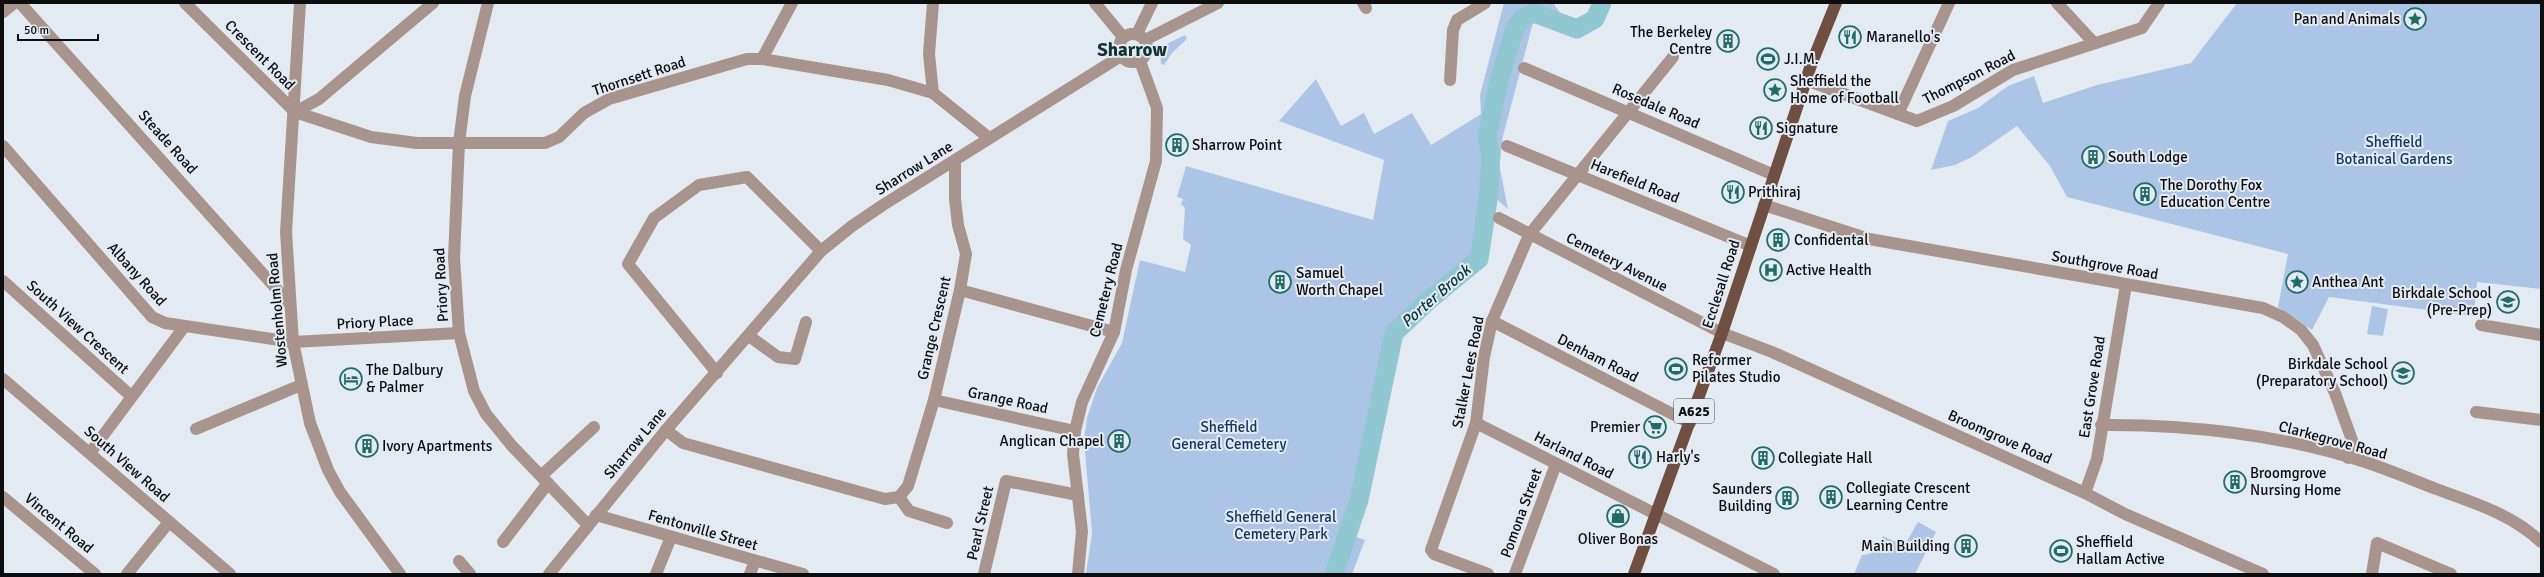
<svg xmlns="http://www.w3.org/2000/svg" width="2544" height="577" font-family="Signika,sans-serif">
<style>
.green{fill:#acc5e6}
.water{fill:#91c7d0}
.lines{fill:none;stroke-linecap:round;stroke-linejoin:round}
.river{stroke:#91c7d0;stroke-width:19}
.minor{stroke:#a8948c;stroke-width:12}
.major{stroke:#6f4f41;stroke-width:12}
.labels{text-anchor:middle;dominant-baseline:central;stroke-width:4;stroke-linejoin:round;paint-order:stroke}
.shield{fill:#e4eaf2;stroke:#4c4f53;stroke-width:1}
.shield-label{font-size:14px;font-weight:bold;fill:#0b0d0f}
.poi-label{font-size:15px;fill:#0b0d0f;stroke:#e4eaf2;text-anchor:start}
.street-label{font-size:15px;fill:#0b0d0f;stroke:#e4eaf2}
.park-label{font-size:15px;fill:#113662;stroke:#e4eaf2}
.water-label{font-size:16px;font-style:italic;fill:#00353c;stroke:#e4eaf2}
.district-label{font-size:19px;font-weight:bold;fill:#123533;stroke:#e4eaf2}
</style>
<rect width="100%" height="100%" fill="#e4eaf2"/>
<g class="green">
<polygon points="1504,3 1553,3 1574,32 1534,19 1503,136 1499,164 1508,209 1494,197 1487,243 1475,262 1427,300 1393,333 1361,476 1324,574 1086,574 1092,533 1084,440 1087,418 1097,388 1122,343 1140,260 1185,272 1191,245 1183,239 1185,208 1181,204 1183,199 1177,197 1186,166 1373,220 1384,160 1279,121 1316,79 1341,126 1364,113 1374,134 1412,113 1431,145 1481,114 1480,95"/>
<polygon points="2237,3 2541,3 2541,289 2477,282 2474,316 2329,297 2312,330 2278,307 2288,254 2067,197 2050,166 2017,126 1972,157 1955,165 1931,170 1948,121 1978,108 2008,86 2034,76 2043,103 2097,85 2191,63"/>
<path d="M1185 35 1187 39 1172 53 1164 65 1161 64C1160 43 1168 44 1185 35Z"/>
<polygon points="2372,306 2388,309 2383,336 2367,334"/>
<path d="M1918 522 1936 532 1915 574H1854L1862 555C1875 555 1878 546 1883 536L1904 546Z"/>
<polygon points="1353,536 1365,540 1352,574 1340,574"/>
</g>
<path class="water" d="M1598 3H1605C1598 21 1598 26 1580 34L1579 25 1593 17Z"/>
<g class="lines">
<polyline class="river" points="1334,574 1359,500 1394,333 1428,301 1479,259 1488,200 1491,155 1487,137 1499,81 1515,28 1523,18 1534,13 1577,29 1595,19 1602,3"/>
<g class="minor">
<polyline points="20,3 290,304"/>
<polyline points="185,3 295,112 371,137 417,143 545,143 559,137 584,113 609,99 747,59 762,59 888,80 933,93 989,138"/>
<polyline points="300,3 286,232 293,342 310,423 328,470 340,492 400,574"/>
<polyline points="488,3 465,96 459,143 454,258 459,333 474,391 486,414 512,446 588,525"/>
<polyline points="1095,3 1123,37"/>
<polyline points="1363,3 1366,8"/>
<polyline points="2057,3 2094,43"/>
<polyline points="3,12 14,3"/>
<circle cx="1133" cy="48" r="14"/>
<polyline points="1137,34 1152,3"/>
<polyline points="1145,40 1218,3"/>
<polyline points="762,59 792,3"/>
<polyline points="1524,68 1774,175"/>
<polyline points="1450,80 1453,30 1457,20 1485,3"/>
<polyline points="1806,80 1917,121 1953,106 2013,70 2142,28 2159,3"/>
<polyline points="933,93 929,54 933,3"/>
<polyline points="295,112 319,99 433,3"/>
<polyline points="1898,114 1949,3"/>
<polyline points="3,146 152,317 165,323 293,342 459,333"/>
<polyline points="1507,146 1751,246"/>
<polyline points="1764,205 1869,239 2263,308 2283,317 2301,330 2313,345 2335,393 2352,440 2348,458"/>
<polyline points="1499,218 1722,333 1772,352 2085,493 2125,514 2263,574"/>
<polyline points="3,281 131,396"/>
<polyline points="960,290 1114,332"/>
<polyline points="1492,321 1690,423"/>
<polyline points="2481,325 2541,335"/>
<polyline points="749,336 778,357 795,359 806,322"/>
<polyline points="717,373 628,264 654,218 699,185 747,177 821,251"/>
<polyline points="3,379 230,574"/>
<polyline points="934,400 1075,431"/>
<polyline points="2476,412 2541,420"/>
<polyline points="1476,423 1774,574"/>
<path d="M2101 425C2186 424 2284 435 2365 462 2390 470 2415 481 2439 490 2475 503 2513 515 2541 542"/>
<polyline points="196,429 301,385"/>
<polyline points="666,430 683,443 885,499 899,497 908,486 934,400 960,290 966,254 958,225 955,199 955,161"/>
<polyline points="90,453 184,327"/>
<polyline points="541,476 594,427"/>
<polyline points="2085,493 2097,459 2126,285"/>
<polyline points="3,497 95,574"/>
<polyline points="899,497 909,511 947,523"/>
<polyline points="596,515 803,574"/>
<polyline points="503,542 548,483"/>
<polyline points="459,561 470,574"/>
<polyline points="127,574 169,522"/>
<polyline points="549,574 666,430 821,251 852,226 883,205 1121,56"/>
<polyline points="656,574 671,537"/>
<polyline points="750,574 755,561"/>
<polyline points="984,574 1006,481 1078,495"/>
<polyline points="1078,574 1082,531 1073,454 1075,431 1082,402 1114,332 1126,270 1156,161 1157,108 1140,61"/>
<polyline points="1488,574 1434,554 1431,550 1476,423 1484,357 1492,321 1529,235 1673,57"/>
<polyline points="1515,574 1556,464"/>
<polyline points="2372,574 2377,543 2451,574"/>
</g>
<polyline class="major" points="1634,574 1722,333 1811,65 1836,3"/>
</g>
<defs>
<g id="sight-ring" transform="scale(1.15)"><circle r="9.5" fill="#e4eaf2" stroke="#216c68" stroke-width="1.5"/><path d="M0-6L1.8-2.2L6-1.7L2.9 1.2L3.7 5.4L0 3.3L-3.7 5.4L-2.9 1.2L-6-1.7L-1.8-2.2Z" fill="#216c68"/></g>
<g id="restaurant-ring" transform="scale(1.15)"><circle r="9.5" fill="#e4eaf2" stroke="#216c68" stroke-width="1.5"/><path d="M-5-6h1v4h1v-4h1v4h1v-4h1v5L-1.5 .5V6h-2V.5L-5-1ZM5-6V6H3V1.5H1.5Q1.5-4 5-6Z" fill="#216c68"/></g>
<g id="building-ring" transform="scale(1.15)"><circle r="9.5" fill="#e4eaf2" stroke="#216c68" stroke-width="1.5"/><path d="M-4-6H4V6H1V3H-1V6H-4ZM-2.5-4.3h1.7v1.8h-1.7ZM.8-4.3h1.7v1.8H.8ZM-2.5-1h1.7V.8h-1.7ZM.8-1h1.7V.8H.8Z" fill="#216c68"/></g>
<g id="stadium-ring" transform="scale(1.15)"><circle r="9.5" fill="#e4eaf2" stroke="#216c68" stroke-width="1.5"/><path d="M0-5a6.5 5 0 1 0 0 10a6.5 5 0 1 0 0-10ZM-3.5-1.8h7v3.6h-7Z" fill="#216c68"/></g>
<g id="hospital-ring" transform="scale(1.15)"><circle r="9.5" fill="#e4eaf2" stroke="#216c68" stroke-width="1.5"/><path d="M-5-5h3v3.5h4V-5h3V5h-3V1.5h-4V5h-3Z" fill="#216c68"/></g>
<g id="school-ring" transform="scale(1.15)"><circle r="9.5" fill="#e4eaf2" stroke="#216c68" stroke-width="1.5"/><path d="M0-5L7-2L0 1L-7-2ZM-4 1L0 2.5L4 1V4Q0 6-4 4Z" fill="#216c68"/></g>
<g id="hotel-ring" transform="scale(1.15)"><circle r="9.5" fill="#e4eaf2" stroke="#216c68" stroke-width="1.5"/><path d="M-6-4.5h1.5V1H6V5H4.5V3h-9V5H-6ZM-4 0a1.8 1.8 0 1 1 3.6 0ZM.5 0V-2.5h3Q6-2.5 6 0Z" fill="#216c68"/></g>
<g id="supermarket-ring" transform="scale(1.15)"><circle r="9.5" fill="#e4eaf2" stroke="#216c68" stroke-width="1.5"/><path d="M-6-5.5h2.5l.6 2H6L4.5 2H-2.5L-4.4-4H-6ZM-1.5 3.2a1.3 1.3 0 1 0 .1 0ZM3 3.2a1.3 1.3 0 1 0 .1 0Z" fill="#216c68"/></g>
<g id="shop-ring" transform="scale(1.15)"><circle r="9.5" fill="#e4eaf2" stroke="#216c68" stroke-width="1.5"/><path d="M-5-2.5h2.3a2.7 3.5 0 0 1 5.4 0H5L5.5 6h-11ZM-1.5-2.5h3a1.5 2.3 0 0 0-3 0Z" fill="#216c68"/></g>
</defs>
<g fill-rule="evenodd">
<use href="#sight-ring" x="2415" y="19"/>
<use href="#restaurant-ring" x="1850" y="37"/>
<use href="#building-ring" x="1728" y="41"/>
<use href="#stadium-ring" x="1768" y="59"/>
<use href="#sight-ring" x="1775" y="90"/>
<use href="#restaurant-ring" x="1761" y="128"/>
<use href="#building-ring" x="1177" y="145"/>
<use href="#building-ring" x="2093" y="157"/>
<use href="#restaurant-ring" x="1733" y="192"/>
<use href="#building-ring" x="2145" y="194"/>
<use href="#building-ring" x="1778" y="240"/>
<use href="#hospital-ring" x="1771" y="270"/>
<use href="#building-ring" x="1280" y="282"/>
<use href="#sight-ring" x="2297" y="282"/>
<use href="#school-ring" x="2508" y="302"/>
<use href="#stadium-ring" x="1676" y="369"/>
<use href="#school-ring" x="2403" y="373"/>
<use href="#hotel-ring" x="351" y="379"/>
<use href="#supermarket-ring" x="1655" y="427"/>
<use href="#building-ring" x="1119" y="441"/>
<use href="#building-ring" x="367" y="446"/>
<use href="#restaurant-ring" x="1640" y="457"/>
<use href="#building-ring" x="1763" y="458"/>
<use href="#building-ring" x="2235" y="482"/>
<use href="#building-ring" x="1831" y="497"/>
<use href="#building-ring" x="1787" y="498"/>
<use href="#shop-ring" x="1618" y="516"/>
<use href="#building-ring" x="1966" y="546"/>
<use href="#stadium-ring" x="2061" y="551"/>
</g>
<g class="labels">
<rect class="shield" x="1674" y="399" width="40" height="24" rx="3"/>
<g class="shield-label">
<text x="1694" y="411">A625</text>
</g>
<g class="poi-label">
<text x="2400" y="19" text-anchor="end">Pan and Animals</text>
<text x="1712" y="32" text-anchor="end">The Berkeley<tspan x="1712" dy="17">Centre</tspan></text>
<text x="1866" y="37">Maranello's</text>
<text x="1784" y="59">J.I.M.</text>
<text x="1790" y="81">Sheffield the<tspan x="1790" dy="17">Home of Football</tspan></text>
<text x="1776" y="128">Signature</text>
<text x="1192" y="145">Sharrow Point</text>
<text x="2108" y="157">South Lodge</text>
<text x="2160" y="185">The Dorothy Fox<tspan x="2160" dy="17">Education Centre</tspan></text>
<text x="1748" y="192">Prithiraj</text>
<text x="1794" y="240">Confidental</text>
<text x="1786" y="270">Active Health</text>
<text x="1296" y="273">Samuel<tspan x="1296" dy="17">Worth Chapel</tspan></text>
<text x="2312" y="282">Anthea Ant</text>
<text x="2492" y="293" text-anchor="end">Birkdale School<tspan x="2492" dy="17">(Pre-Prep)</tspan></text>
<text x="1692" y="360">Reformer<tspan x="1692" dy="17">Pilates Studio</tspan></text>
<text x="2388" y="364" text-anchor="end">Birkdale School<tspan x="2388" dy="17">(Preparatory School)</tspan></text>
<text x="366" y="370">The Dalbury<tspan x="366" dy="17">&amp; Palmer</tspan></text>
<text x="1640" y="427" text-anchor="end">Premier</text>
<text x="1104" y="441" text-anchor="end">Anglican Chapel</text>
<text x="382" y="446">Ivory Apartments</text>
<text x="1656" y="457">Harly's</text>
<text x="1778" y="458">Collegiate Hall</text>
<text x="2250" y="473">Broomgrove<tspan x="2250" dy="17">Nursing Home</tspan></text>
<text x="1846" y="488">Collegiate Crescent<tspan x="1846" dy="17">Learning Centre</tspan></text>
<text x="1772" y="489" text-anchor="end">Saunders<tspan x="1772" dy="17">Building</tspan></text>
<text x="1618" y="539" text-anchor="middle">Oliver Bonas</text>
<text x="2076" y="542">Sheffield<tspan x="2076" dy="17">Hallam Active</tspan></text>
<text x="1950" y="546" text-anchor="end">Main Building</text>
</g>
<g class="street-label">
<text transform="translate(260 55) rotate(45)">Crescent Road</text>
<text transform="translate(639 76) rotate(-18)">Thornsett Road</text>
<text transform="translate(1969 77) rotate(-27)">Thompson Road</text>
<text transform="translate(1656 106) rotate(23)">Rosedale Road</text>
<text transform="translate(168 142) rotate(48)">Steade Road</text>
<text transform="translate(914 168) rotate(-32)">Sharrow Lane</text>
<text transform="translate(1635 181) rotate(22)">Harefield Road</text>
<text transform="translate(1617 262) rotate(27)">Cemetery Avenue</text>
<text transform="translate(2105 265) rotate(10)">Southgrove Road</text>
<text transform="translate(137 274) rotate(48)">Albany Road</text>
<text transform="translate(1721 284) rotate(-72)">Ecclesall Road</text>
<text transform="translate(441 285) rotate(-93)">Priory Road</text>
<text transform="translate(1106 290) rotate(-76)">Cemetery Road</text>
<text transform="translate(277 310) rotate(-95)">Wostenholm Road</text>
<text transform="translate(375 322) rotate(-3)">Priory Place</text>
<text transform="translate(78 327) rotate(42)">South View Crescent</text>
<text transform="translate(934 328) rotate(-77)">Grange Crescent</text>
<text transform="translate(1598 358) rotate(27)">Denham Road</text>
<text transform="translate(1468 372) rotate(-79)">Stalker Lees Road</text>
<text transform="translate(2092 387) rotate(-81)">East Grove Road</text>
<text transform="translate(1008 400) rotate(12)">Grange Road</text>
<text transform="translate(2000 437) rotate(24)">Broomgrove Road</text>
<text transform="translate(2333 440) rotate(15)">Clarkegrove Road</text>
<text transform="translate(635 443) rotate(-50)">Sharrow Lane</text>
<text transform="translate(1574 455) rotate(27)">Harland Road</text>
<text transform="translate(127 464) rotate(41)">South View Road</text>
<text transform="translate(1521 513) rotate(-70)">Pomona Street</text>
<text transform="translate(59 523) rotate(40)">Vincent Road</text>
<text transform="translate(980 523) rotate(-77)">Pearl Street</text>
<text transform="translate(703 530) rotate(16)">Fentonville Street</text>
</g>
<g class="park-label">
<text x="2394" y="142">Sheffield<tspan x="2394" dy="17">Botanical Gardens</tspan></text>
<text x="1229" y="427">Sheffield<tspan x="1229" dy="17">General Cemetery</tspan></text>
<text x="1281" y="517">Sheffield General<tspan x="1281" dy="17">Cemetery Park</tspan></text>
</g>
<g class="water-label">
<text transform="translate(1436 296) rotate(-41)">Porter Brook</text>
</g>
<g class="district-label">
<text x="1132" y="50">Sharrow</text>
</g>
</g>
<rect width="2544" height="577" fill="none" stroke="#0b0d0f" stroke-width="8"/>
<path d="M18 34v6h80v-6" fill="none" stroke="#0b0d0f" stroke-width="2"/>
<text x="24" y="34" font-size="12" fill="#0b0d0f" stroke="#e4eaf2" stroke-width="3" paint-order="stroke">50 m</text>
</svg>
